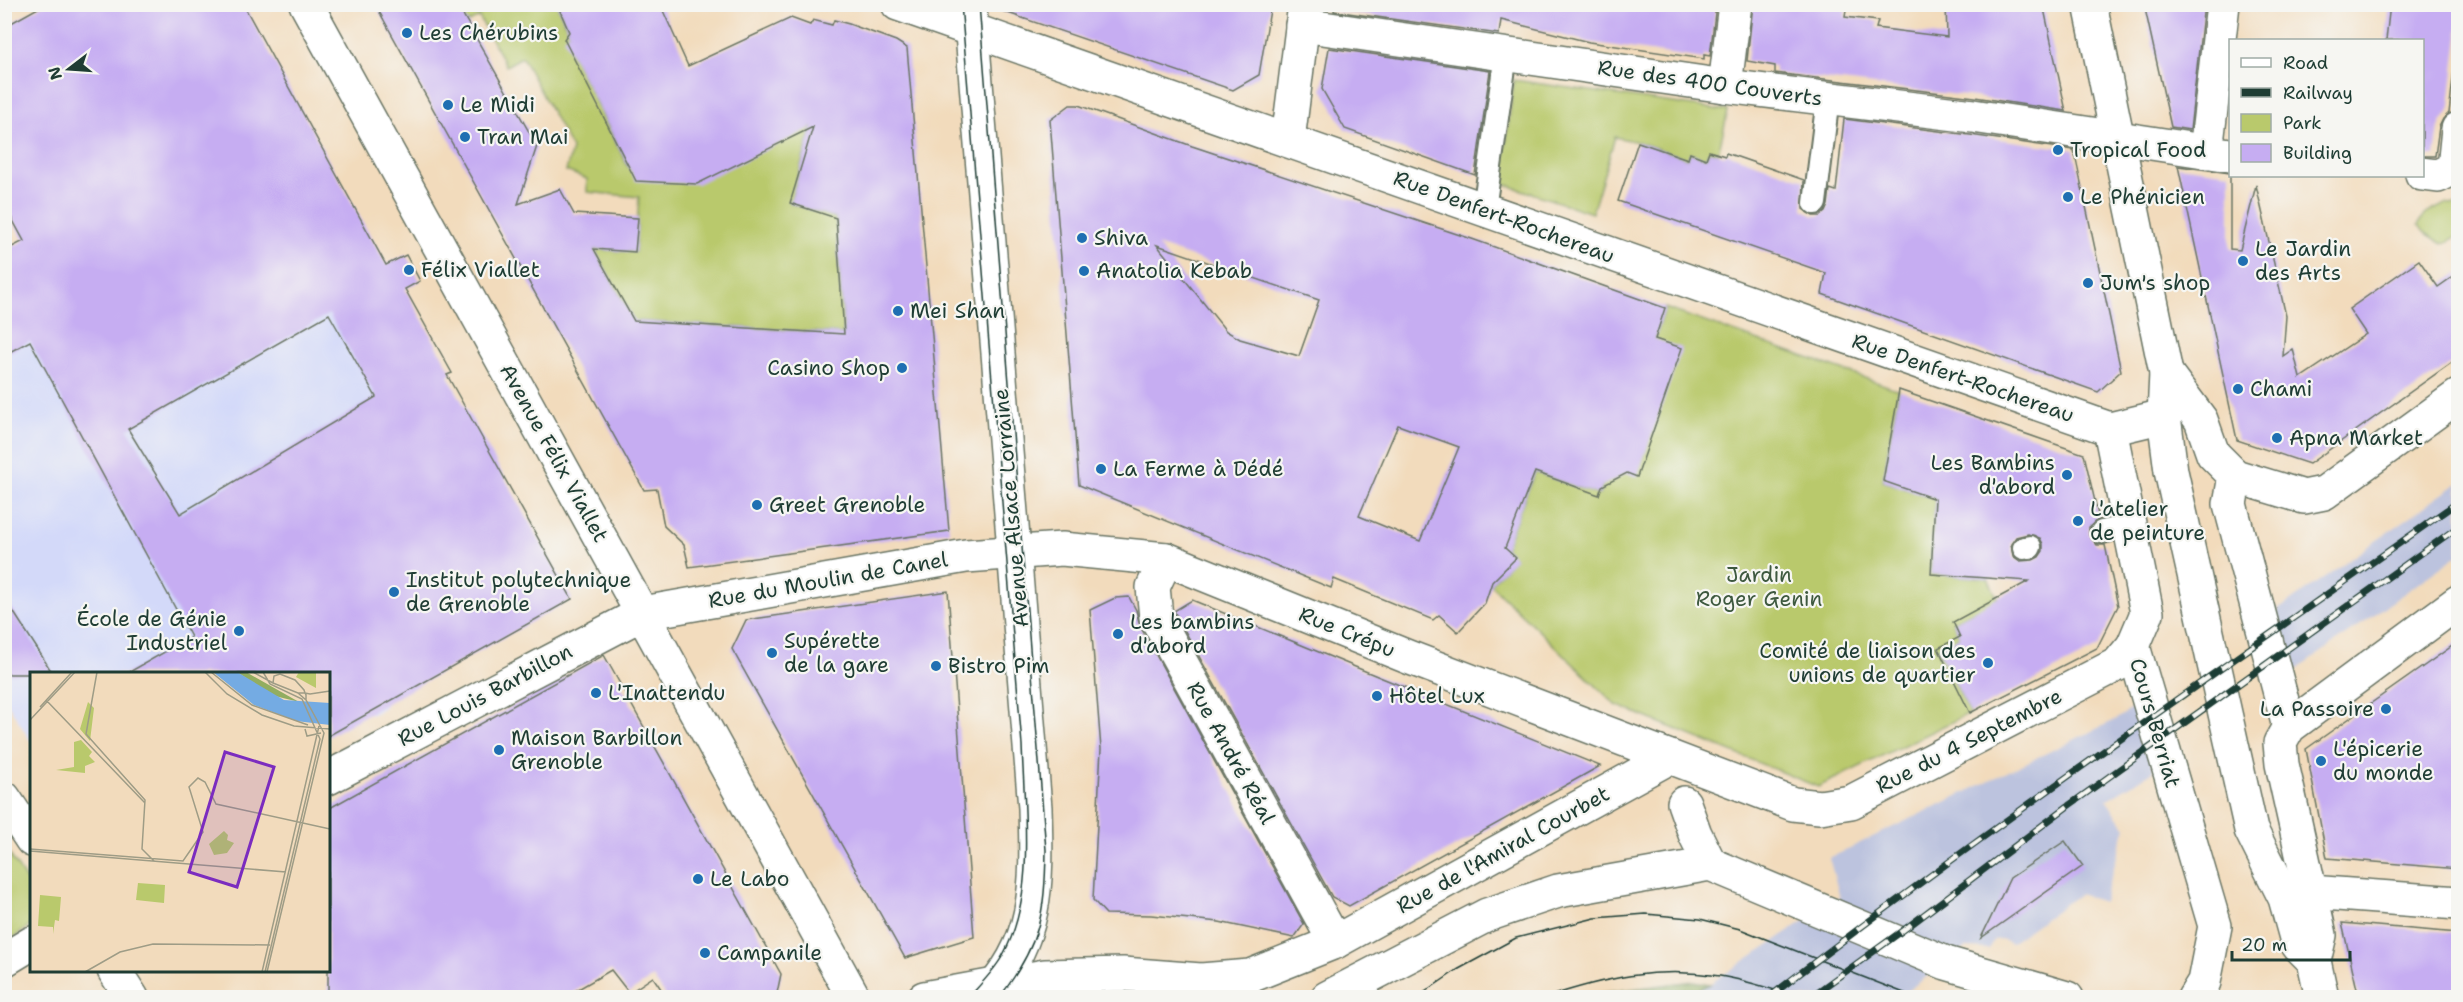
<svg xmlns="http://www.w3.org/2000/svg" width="2463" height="1002" font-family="'Shantell Sans',sans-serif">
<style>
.built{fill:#d3d9f9}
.industrial{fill:#bcc3de}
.green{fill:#b9c96c;stroke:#6c8350;stroke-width:1.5}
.forest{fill:#92ad60;stroke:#58754a;stroke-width:1.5}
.building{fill:#c6adf2;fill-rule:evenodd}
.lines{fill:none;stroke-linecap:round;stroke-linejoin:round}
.lane-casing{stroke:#697464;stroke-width:26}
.street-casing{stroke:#697464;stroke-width:36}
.secondary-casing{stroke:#697464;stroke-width:36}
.lane{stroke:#fff;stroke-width:22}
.street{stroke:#fff;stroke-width:33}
.secondary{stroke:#fff;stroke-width:33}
.tram{stroke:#1f3d34;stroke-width:1.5}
.rail-casing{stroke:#1f3d34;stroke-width:7}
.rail{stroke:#f6f6f2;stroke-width:4.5;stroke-dasharray:14;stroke-linecap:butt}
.poi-dot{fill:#1f6fb2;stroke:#f6f6f2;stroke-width:2}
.labels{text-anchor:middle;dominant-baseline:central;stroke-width:4.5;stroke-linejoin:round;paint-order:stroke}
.poi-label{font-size:21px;fill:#1f3d34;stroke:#f6f6f2;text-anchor:start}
.street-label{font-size:21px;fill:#1f3d34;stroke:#f6f6f2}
.park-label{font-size:21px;fill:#3e593f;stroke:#f6f6f2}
.inset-road{fill:none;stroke:#9e9c86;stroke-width:1.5}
.view{fill:#7b2cbf;fill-opacity:0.15;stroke:#7b2cbf;stroke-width:3}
.inset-edge{fill:none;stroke:#1f3d34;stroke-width:3}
</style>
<rect width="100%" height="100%" fill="#f6f6f2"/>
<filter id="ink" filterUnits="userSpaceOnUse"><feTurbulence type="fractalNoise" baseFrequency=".0167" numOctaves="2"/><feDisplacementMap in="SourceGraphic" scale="12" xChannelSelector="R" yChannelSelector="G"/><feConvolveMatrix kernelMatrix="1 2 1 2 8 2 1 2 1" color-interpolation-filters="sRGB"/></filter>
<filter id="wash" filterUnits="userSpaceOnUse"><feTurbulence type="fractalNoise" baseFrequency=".008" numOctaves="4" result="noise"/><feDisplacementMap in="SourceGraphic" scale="24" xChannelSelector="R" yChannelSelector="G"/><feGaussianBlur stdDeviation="1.35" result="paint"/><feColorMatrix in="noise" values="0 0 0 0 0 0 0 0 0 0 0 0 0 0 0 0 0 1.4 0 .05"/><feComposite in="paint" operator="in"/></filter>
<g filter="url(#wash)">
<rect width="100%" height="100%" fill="#f2dbbc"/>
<polygon class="built" points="332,167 414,315 420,316 425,324 422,326 451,373 448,376 572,599 384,704 385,707 371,715 369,713 329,736 328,674 32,674 31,742 5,699 5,251 93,203"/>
<g class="industrial">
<polygon points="2458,483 2458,555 2295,671 2287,639 2275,632 2278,610"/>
<polygon points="2135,706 2154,771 2106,800 2126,827 2103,902 2079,894 2011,943 2001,939 1994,940 1989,949 1966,948 1899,997 1683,998 1699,991 1840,897 1829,858 2117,719"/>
</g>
<g class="green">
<polygon points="457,5 557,5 569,32 565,39 628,167 667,182 824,89 790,203 836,218 844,334 634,321 594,249 635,252 639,197 587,192 587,179 566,171 572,149 522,57 506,66 479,17 467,23"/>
<polygon points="1514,80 1728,111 1718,154 1709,151 1706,159 1690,153 1688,159 1638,142 1615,137 1592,213 1501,183"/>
<polygon points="2445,204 2458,206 2458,236 2443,244 2424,232 2419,225 2424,215"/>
<polygon points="1665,308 1899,390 1883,481 1935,499 1931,574 1988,578 2003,610 1976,610 1953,622 1960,637 1938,648 1970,713 1818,787 1616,705 1490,584 1515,558 1505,548 1535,472 1599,495 1605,478 1614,480 1618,476 1655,339"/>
<polygon points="4,846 32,889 31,925 5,944"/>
</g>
<polygon class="forest" points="1694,981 1710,984 1683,997 1571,997"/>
<g id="blocks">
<g class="building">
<path d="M45 4H243L386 265 406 255 420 281 405 289 452 373 447 375 572 599 328 736V674H126L191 637 30 341 4 355V251L24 241 4 204V27ZM329 314 376 397 180 514 128 429Z"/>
<polygon points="375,4 457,4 537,146 518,204 560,189 574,214 638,218 635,252 594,249 634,321 844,334 836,218 790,203 813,127 697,184 636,181 564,39 569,32 557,4 660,4 688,66 791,18 810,25 813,20 832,25 834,20 849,24 896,41 907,48 949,531 689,567 684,545 664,526 657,489 644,490"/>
<polygon points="1000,4 1271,4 1259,75 1233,90 999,10"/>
<polygon points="1335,4 1716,4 1710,56 1704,55 1704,59 1589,42 1501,20 1499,34 1334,11"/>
<polygon points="1753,4 1847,4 1845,17 1878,21 1876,28 1947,37 1946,4 2043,4 2066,111 1975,97 1775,73 1775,66 1747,61"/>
<polygon points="2144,4 2204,4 2190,130 2171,127"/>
<polygon points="2390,4 2458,4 2458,36 2449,113 2443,119 2439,127 2435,156 2422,156 2422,40 2386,40"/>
<polygon points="1329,48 1490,71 1475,175 1345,129 1322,89"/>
<path d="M1070 105H1078L1192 146 1472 239 1665 308 1655 339 1682 348 1637 477 1627 473 1602 486 1599 495 1535 472 1505 548 1516 558 1492 582 1485 603 1458 632 1439 615 1433 620 1334 579 1331 588 1079 485 1050 120ZM1157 245 1319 300 1299 356 1240 339 1226 331ZM1398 425 1459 447 1420 541 1359 516Z"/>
<polygon points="1844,119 1970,135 2074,150 2121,371 2098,392 1822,294 1826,273 1618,201 1638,142 1688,159 1690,153 1706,159 1709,151 1725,156 1726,153 1804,180 1803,209 1813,216 1820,216 1825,212 1828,205 1830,189 1836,191"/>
<polygon points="2178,166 2230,173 2230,249 2240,250 2256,185 2286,316 2283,356 2293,349 2300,378 2366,334 2349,309 2419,260 2438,287 2458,273 2458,358 2309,464 2237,440"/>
<path d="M1899 390 2084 454 2099 519 2089 527V535L2097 545H2105L2118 606 2097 648 1970 713 1938 648 1960 637 1953 622 2029 581 1931 574 1935 499 1883 481ZM2028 534 2040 538 2043 544V551L2039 557 2033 560 2020 561 2013 556 2011 544 2016 537Z"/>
<polygon points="948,591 974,937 905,958 732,649 746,620"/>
<polygon points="4,597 38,650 53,674 4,674"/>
<polygon points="1129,597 1136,610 1140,626 1304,924 1294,938 1219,922 1151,915 1106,914 1093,900 1101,749 1090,610 1115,598"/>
<polygon points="1192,600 1382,678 1600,766 1349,906 1332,897 1174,611"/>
<polygon points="2458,642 2458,869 2327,858 2306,749"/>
<polygon points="604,655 781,974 776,998 667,998 653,977 629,993 611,970 563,998 328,998 328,809"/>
<polygon points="2065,841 2083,866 1981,938 2010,878"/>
<polygon points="2342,923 2458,933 2458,998 2359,998"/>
</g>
</g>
</g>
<g filter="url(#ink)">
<use href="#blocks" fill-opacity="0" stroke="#697464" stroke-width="1.5"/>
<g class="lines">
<g class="lane-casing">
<g id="lane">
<polyline points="1815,203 1828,98"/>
<polyline points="1484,209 1506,54"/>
<polyline points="2102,532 2130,526"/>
<polyline points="2024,548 2030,547"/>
</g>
</g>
<g class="street-casing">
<g id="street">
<polyline points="306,4 854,998"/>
<polyline points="898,4 2110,429"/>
<path d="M970 9 1035 808C1037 880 1040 944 983 998"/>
<polyline points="1302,25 1725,86 1973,116 2230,155"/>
<polyline points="1725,86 1735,4"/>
<polyline points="1288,140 1305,4"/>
<polyline points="2206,152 2223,4"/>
<polyline points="2422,174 2438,176 2454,168 2458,129"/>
<polyline points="2166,373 2201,420 2213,454 2235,476 2304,497 2324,493 2458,396"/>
<polyline points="2110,429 2164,416"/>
<polyline points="2235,476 2230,504 2289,727"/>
<polyline points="1166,559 1153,587 1156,617 1335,942"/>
<polyline points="2133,646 2215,926 2204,982 2194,998"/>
<polyline points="328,778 643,613 966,556 1062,549 1166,559 1408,657 1793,804 1820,807 1851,802 2118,664 2133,646 2147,613 2110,429"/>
<polyline points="4,798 32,840"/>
<polyline points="1684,803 1695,834 1710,864"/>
<polyline points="2310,892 2458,903"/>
<polyline points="4,960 32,943"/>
<polyline points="2314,961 2320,935 2282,764 2280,743 2289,727 2458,602"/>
<polyline points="114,970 132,998"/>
<polyline points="924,998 1045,976 1123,974 1201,980 1250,976 1335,942 1670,757"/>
<polyline points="1327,998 1487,915 1558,891 1710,864 1946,963 2067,998"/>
</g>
</g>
<g class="secondary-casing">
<polyline id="secondary" points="2090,4 2166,373 2164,416 2171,471 2251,830 2285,898 2298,945 2314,961 2322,998"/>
</g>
<use href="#lane" class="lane"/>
<use href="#street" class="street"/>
<use href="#secondary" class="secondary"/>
<g class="tram">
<path d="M961 4 1022 745C1024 810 1036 896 1003 955 995 970 980 985 968 998"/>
<path d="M979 4 1046 850C1045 915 1040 945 999 998"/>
<polyline points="1416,998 1457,970 1516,938 1595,918 1646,914 1700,919 1740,929 1917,998"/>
<path d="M1544 998C1604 978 1656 966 1720 976 1747 980 1774 990 1800 998"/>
</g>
<g class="rail-casing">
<g id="rail">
<path d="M1768 998C1992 824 2227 666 2458 502"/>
<polyline points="1809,998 1909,926 2068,806 2458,527"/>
</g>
</g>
<use href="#rail" class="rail"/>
</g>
</g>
<g class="poi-dot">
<circle cx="407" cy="33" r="6"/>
<circle cx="448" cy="105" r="6"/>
<circle cx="465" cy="137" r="6"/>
<circle cx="2058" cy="150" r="6"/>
<circle cx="2068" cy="197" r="6"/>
<circle cx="1082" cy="238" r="6"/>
<circle cx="2243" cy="261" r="6"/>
<circle cx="409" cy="270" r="6"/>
<circle cx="1084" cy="271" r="6"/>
<circle cx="2088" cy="283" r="6"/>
<circle cx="898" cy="311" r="6"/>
<circle cx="902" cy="368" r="6"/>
<circle cx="2238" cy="389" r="6"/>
<circle cx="2277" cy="438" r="6"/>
<circle cx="1101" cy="469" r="6"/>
<circle cx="2067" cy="475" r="6"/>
<circle cx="757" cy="505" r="6"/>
<circle cx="2078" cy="521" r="6"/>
<circle cx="394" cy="592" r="6"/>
<circle cx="239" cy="631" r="6"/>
<circle cx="1118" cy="634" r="6"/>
<circle cx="772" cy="653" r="6"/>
<circle cx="1988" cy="663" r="6"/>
<circle cx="936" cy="666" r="6"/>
<circle cx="596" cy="693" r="6"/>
<circle cx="1377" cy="696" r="6"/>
<circle cx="2386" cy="709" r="6"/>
<circle cx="499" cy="750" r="6"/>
<circle cx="2321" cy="761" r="6"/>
<circle cx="698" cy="879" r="6"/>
<circle cx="705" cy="953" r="6"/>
</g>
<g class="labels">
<g class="poi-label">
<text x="419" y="33">Les Chérubins</text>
<text x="460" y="105">Le Midi</text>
<text x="477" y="137">Tran Mai</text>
<text x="2070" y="150">Tropical Food</text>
<text x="2080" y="197">Le Phénicien</text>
<text x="1094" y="238">Shiva</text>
<text x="2255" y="249">Le Jardin<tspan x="2255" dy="24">des Arts</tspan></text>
<text x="421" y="270">Félix Viallet</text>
<text x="1096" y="271">Anatolia Kebab</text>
<text x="2100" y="283">Jum's shop</text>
<text x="910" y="311">Mei Shan</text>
<text x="890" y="368" text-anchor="end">Casino Shop</text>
<text x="2250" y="389">Chami</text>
<text x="2289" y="438">Apna Market</text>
<text x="2055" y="463" text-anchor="end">Les Bambins<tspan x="2055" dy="24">d'abord</tspan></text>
<text x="1113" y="469">La Ferme à Dédé</text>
<text x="769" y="505">Greet Grenoble</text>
<text x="2090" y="509">L'atelier<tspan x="2090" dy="24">de peinture</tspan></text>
<text x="406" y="580">Institut polytechnique<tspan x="406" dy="24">de Grenoble</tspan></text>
<text x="227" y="619" text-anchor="end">École de Génie<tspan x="227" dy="24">Industriel</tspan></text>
<text x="1130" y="622">Les bambins<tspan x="1130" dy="24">d'abord</tspan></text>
<text x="784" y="641">Supérette<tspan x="784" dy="24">de la gare</tspan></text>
<text x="1976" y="651" text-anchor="end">Comité de liaison des<tspan x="1976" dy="24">unions de quartier</tspan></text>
<text x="948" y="666">Bistro Pim</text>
<text x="608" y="693">L'Inattendu</text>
<text x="1389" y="696">Hôtel Lux</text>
<text x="2374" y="709" text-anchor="end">La Passoire</text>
<text x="511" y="738">Maison Barbillon<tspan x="511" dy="24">Grenoble</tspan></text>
<text x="2333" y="749">L'épicerie<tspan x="2333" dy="24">du monde</tspan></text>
<text x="710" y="879">Le Labo</text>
<text x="717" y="953">Campanile</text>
</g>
<g class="street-label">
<text transform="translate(1710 83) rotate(8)">Rue des 400 Couverts</text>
<text transform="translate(1504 217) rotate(20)">Rue Denfert-Rochereau</text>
<text transform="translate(1963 378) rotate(19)">Rue Denfert-Rochereau</text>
<text transform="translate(554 453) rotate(61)">Avenue Félix Viallet</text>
<text transform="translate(1011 508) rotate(-95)">Avenue Alsace Lorraine</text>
<text transform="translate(828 580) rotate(-10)">Rue du Moulin de Canel</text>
<text transform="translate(1347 632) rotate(22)">Rue Crépu</text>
<text transform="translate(485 695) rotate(-28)">Rue Louis Barbillon</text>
<text transform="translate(2155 723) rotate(74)">Cours Berriat</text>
<text transform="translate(1969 741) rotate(-27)">Rue du 4 Septembre</text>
<text transform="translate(1231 753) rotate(61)">Rue André Réal</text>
<text transform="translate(1503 850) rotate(-29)">Rue de l'Amiral Courbet</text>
</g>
<g class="park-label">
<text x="1759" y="575">Jardin<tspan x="1759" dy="24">Roger Genin</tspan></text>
</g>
</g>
<g transform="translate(30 672)">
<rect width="300" height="300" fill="#f2dbbc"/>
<path d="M269 0H286V16L266 5ZM58 30 64 36 60 69 50 57ZM51 68 62 80 59 84 65 90 55 94V101L26 98 44 95V70ZM194 159 198 163 197 168 204 171 197 181 184 183 179 172ZM108 211 135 213 134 231 106 228ZM10 223 31 225 29 249 25 248 23 262V255L8 254Z" fill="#b9c96c"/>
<path d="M207 0H216L269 30 241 23Z" fill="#92ad60"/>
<path d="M183 0H207L254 28 300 31V53L266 49 224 33Z" fill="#74abe3"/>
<path class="inset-road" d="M67 0 56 62 115 128 112 177 124 189M175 0 197 22 232 43 264 54 300 57M181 0 222 33 278 53M223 0 243 11M233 0 240 12 272 27 290 67 235 300M16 28 115 131M276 28V23L275 21 274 18 265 8 250 2 244 4 243 11 268 21H275L280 22 300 19M10 35 42 0M0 48 45 0M275 57 277 64 291 61M0 177 153 189 173 160 159 115 168 106 175 110 186 132 300 157M0 179 256 200M55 300 90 280 123 272 240 273M232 300 289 54M237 300 294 61 276 28 268 21"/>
<path class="view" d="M195 80 244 95 207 215 159 200Z"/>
<rect width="300" height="300" class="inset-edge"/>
</g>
<rect width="2463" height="1002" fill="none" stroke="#f6f6f2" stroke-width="24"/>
<rect x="2229" y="39" width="195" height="138" fill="#f6f6f2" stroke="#a0aca6" stroke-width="1.5"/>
<rect x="2241" y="58" width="30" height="9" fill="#ffffff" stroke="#a0aca6" stroke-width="1.5"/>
<text x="2283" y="69" font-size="18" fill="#1f3d34">Road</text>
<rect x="2241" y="88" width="30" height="9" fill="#1f3d34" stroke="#a0aca6" stroke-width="1.5"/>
<text x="2283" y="99" font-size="18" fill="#1f3d34">Railway</text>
<rect x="2241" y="114" width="30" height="18" fill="#b9c96c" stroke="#a0aca6" stroke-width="1.5"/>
<text x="2283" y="129" font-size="18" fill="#1f3d34">Park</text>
<rect x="2241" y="144" width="30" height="18" fill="#c6adf2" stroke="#a0aca6" stroke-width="1.5"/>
<text x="2283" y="159" font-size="18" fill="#1f3d34">Building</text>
<g transform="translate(69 69) rotate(253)" stroke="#f6f6f2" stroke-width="4.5" paint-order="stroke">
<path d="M0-4.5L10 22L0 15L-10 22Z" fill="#1f3d34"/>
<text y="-9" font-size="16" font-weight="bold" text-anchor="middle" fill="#1f3d34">N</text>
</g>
<path d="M2232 951v9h118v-9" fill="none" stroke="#1f3d34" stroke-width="3"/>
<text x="2241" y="951" font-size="18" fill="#1f3d34" stroke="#f6f6f2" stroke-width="4.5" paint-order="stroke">20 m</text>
</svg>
